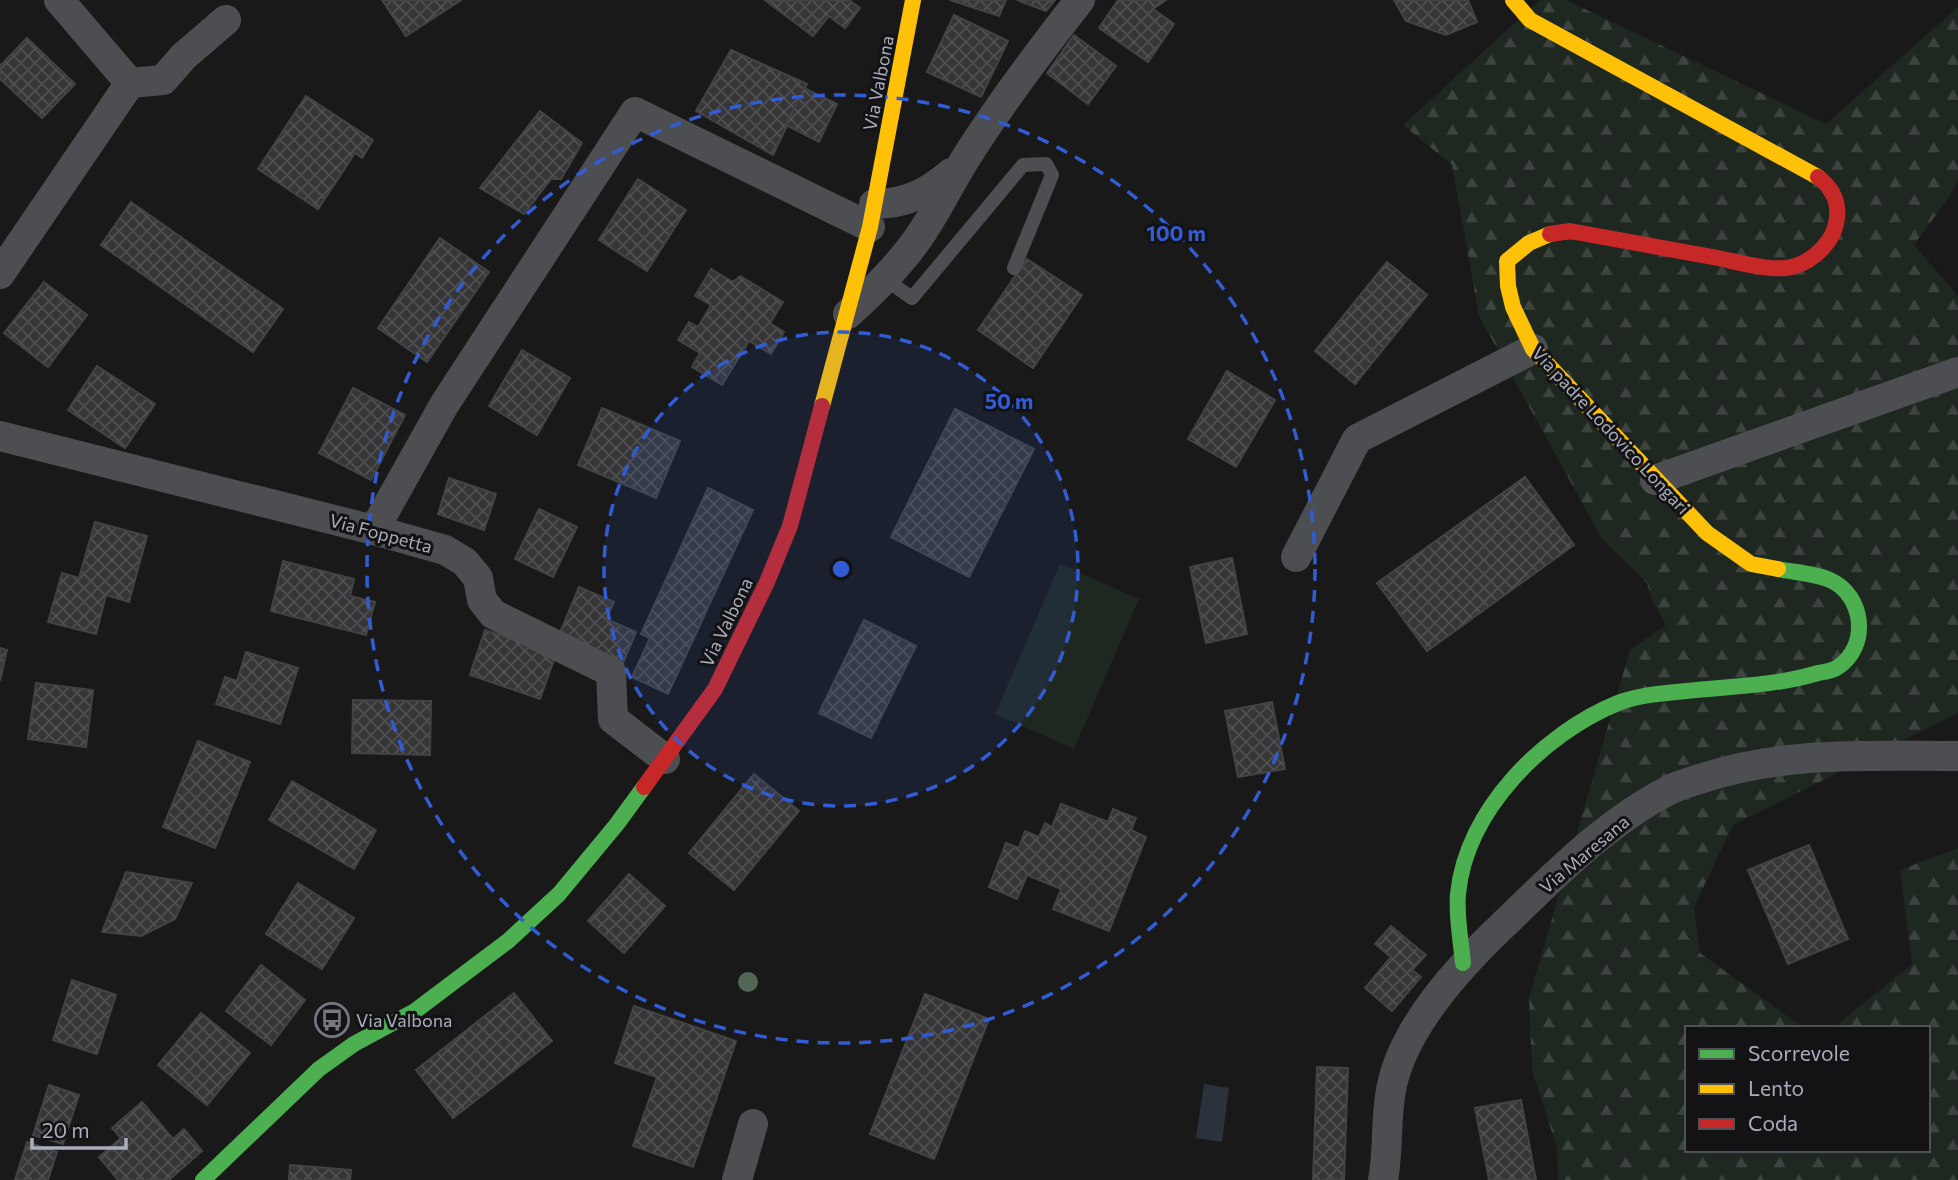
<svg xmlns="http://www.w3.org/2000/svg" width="1958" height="1180" font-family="Commissioner,sans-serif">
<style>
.forest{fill:url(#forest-firs)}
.pitch{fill:#1f2721}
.water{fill:#2b323c}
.building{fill:url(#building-cross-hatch);stroke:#424345;stroke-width:2}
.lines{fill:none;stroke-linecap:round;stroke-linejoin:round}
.lane{stroke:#4d4e52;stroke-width:14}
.street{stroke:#4d4e52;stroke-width:30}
.fast{stroke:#4caf50;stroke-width:16}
.slow{stroke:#ffc107;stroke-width:16}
.jam{stroke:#c62828;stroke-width:16}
.tree{fill:#526756}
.ring{fill:none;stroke:#325cd4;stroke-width:3.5;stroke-dasharray:12 9}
.labels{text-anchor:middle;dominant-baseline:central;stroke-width:6;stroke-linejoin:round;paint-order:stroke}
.street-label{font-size:18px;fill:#aaadbb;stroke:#131315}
.poi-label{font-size:18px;fill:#aaadbb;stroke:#131315;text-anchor:start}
.centre{fill:#325cd4;stroke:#131315;stroke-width:3.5}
.ring-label{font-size:21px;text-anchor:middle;font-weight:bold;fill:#325cd4;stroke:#131315;stroke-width:6;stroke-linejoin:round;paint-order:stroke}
</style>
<defs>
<pattern id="forest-firs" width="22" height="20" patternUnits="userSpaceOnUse" patternTransform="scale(1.75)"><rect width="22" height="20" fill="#1f2721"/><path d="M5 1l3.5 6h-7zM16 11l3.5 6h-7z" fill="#3d443f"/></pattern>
<pattern id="building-cross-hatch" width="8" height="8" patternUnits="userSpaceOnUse" patternTransform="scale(1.75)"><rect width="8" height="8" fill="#363637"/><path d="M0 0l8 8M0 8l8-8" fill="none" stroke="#505052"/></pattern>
</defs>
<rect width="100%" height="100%" fill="#191919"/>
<polygon class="forest" points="1540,0 1566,0 1826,124 1958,7 1958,180 1951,194 1914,245 1958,296 1958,713 1733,825 1694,907 1700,953 1804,1028 1687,1028 1687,1150 1928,1150 1928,1028 1833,1028 1912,964 1900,870 1958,848 1958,1180 1558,1180 1557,1148 1532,1070 1529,998 1630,650 1666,625 1652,600 1647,583 1602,539 1479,316 1452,165 1403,125"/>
<polygon class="pitch" points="1060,564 1139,599 1074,749 995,714"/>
<polygon class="water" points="1204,1084 1229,1088 1222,1142 1196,1138"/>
<g class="building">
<polygon points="382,0 461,0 406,36"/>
<polygon points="849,0 860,8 845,28 829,16 813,36 766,1"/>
<polygon points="950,0 1006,0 999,16"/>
<polygon points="1017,0 1055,0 1046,11"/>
<polygon points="1118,0 1166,0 1153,9 1174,24 1148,62 1099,28"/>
<polygon points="1394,0 1468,0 1477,22 1446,35 1406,21"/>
<polygon points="954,15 1008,41 981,97 927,72"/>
<polygon points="1074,35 1116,66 1088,104 1047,73"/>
<polygon points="27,38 75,84 42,118 0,79 0,66"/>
<polygon points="731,50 807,84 773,155 696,111"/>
<polygon points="804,88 837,104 819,142 786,125"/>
<polygon points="306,96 373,140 362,158 355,153 318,209 258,169"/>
<polygon points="540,111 582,143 561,179 551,179 524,214 480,188"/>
<polygon points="638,179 686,210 647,271 599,240"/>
<polygon points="131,202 283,309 253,352 101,245"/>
<polygon points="440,238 489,272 427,362 378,328"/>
<polygon points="1027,259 1082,295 1033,368 978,330"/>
<polygon points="1387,262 1427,295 1355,384 1315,351"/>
<polygon points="711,269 733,282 740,276 783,302 770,323 784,332 771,354 749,341 722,385 692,367 700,353 678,340 689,322 698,327 711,305 695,296"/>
<polygon points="44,282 87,315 48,367 4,333"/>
<polygon points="522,350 570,378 537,435 489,406"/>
<polygon points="97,366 155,404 125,448 68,410"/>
<polygon points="1227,371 1275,400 1236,467 1188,439"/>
<polygon points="353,388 405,415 371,480 319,453"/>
<polygon points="602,408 680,441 656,498 578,465"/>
<polygon points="955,409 1034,449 969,577 891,537"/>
<polygon points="1525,477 1574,545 1427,651 1377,583"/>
<polygon points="449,478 496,494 484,530 438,514"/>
<polygon points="708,488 753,510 668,694 632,677 650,638 641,634"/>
<polygon points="539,509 577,527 553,577 515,559"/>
<polygon points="95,522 147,536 129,602 106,595 96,634 48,622 62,573 79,578"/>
<polygon points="1232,558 1247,634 1206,643 1190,567"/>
<polygon points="283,561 354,579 350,596 375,602 366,635 271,611"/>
<polygon points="579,587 614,602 606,619 636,632 623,663 559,635"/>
<polygon points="864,620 916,646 871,738 819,713"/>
<polygon points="485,630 556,654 540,699 470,675"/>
<polygon points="0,648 7,650 0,681"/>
<polygon points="246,652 298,668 280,724 216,704 225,677 237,681"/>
<polygon points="36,683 93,690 86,747 28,739"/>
<polygon points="353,700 431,701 430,755 352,753"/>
<polygon points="1272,702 1285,769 1238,777 1225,711"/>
<polygon points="198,741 250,762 215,848 163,827"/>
<polygon points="754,774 799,811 734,890 689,853"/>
<polygon points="292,781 376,830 354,869 269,820"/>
<polygon points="1061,804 1108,822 1113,809 1136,818 1131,830 1146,837 1109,931 1053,909 1061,889 1027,875 1017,899 989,887 1006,843 1019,848 1025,831 1039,837 1045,823 1052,827"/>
<polygon points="1809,845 1848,939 1788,964 1748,870"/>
<polygon points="126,872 192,883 175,919 141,936 102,932"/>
<polygon points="629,874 665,906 624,953 588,921"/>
<polygon points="298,883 354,918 322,969 266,934"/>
<polygon points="1391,926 1426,955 1412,970 1421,977 1392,1011 1365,988 1391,957 1375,944"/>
<polygon points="261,965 305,1000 271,1045 226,1011"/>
<polygon points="72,980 116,995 97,1054 53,1040"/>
<polygon points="514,993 552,1041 453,1118 416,1070"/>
<polygon points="925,994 989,1019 934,1159 870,1134"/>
<polygon points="634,1006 736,1041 693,1167 633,1146 657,1077 615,1063"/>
<polygon points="201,1013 250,1053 207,1105 158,1065"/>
<polygon points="1317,1067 1348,1068 1344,1180 1313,1180"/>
<polygon points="49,1085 79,1095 63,1144 33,1135"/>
<polygon points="1521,1100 1536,1180 1489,1180 1475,1108"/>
<polygon points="142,1102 173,1139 184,1129 202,1151 169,1180 118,1180 99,1157 121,1138 112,1128"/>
<polygon points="27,1142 57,1152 48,1180 15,1180"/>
<polygon points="290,1165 351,1170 350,1180 289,1180"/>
</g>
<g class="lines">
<polyline class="lane" points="885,279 912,298 1023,165 1046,164 1052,175 1014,268"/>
<g class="street">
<polyline points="130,83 163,80 184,56 226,20"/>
<path d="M874 204C905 204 928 193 951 173"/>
<polyline points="0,274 130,83 59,0"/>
<path d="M848 314C876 289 902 263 923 231 938 208 950 184 964 161 999 105 1039 52 1080 0"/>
<polyline points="0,436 374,530 445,550 465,562 478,578 482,600 493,614 611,672 613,719 665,759"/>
<polyline points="1655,480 1958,372"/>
<polyline points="374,530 444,405 635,112 870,227"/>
<polyline points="1296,557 1357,439 1533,349"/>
<polyline points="737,1180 753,1124"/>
<path d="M1383 1180C1389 1149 1385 1116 1392 1085 1405 1025 1460 966 1502 926 1554 876 1606 822 1671 789 1681 784 1694 781 1706 777 1788 751 1873 756 1958 756"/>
</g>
<g class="fast">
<path d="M1463 963C1461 941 1456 916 1458 894 1466 810 1544 733 1618 703 1638 695 1665 693 1686 691 1731 686 1775 686 1818 673 1824 672 1833 671 1838 667 1870 646 1864 595 1830 580 1817 574 1793 572 1778 569"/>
<polyline points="203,1180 319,1069 354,1044 415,1011 508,941 559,894 617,824 644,787"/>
</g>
<g class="slow">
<polyline points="1513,0 1530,20 1818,177"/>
<polyline points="1550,234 1529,243 1507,261 1508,286 1513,307 1533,349 1707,533 1751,564 1778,569"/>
<polyline points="822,406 870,227 913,0"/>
</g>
<g class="jam">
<path d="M1550 234 1570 231C1619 240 1669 249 1718 258 1738 262 1772 272 1792 267 1814 261 1835 241 1837 218 1839 201 1831 187 1818 177"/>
<polyline points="644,787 715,689 767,582 790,526 822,406"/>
</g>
</g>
<circle class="tree" cx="748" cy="982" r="10"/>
<circle cx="841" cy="569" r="237" fill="#325cd4" fill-opacity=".12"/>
<g class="ring">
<circle cx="841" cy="569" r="237"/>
<circle cx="841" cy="569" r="474"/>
</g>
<defs>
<g id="bus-ring" transform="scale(1.75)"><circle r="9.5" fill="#131315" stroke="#777982" stroke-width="1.5"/><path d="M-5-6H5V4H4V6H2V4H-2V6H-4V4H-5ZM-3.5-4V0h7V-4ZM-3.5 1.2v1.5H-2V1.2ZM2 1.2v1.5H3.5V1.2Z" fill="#777982"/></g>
</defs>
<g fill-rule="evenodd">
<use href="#bus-ring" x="332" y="1020"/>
</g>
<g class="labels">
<g class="street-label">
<text transform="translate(878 83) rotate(-79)">Via Valbona</text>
<text transform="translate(1611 430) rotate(47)">Via padre Lodovico Longari</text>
<text transform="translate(381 533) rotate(15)">Via Foppetta</text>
<text transform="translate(726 622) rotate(-64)">Via Valbona</text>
<text transform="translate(1584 854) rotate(-40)">Via Maresana</text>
</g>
<g class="poi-label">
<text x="356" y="1020">Via Valbona</text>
</g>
</g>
<circle cx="841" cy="569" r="10" class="centre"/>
<g class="ring-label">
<text x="1176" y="241">100 m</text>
<text x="1009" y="409">50 m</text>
</g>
<rect x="1685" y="1026" width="245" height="126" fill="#131315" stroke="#4f5157" stroke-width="2"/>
<rect x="1699" y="1049" width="35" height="10" fill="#4caf50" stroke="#4f5157" stroke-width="2"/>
<text x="1748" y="1061" font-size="21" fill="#aaadbb">Scorrevole</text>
<rect x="1699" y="1084" width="35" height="10" fill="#ffc107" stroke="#4f5157" stroke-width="2"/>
<text x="1748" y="1096" font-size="21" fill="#aaadbb">Lento</text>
<rect x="1699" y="1119" width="35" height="10" fill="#c62828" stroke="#4f5157" stroke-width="2"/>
<text x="1748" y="1131" font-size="21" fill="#aaadbb">Coda</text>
<path d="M32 1138v10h94v-10" fill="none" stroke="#aaadbb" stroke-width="3.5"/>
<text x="42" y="1138" font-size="21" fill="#aaadbb" stroke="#131315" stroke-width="5" paint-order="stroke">20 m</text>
</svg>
